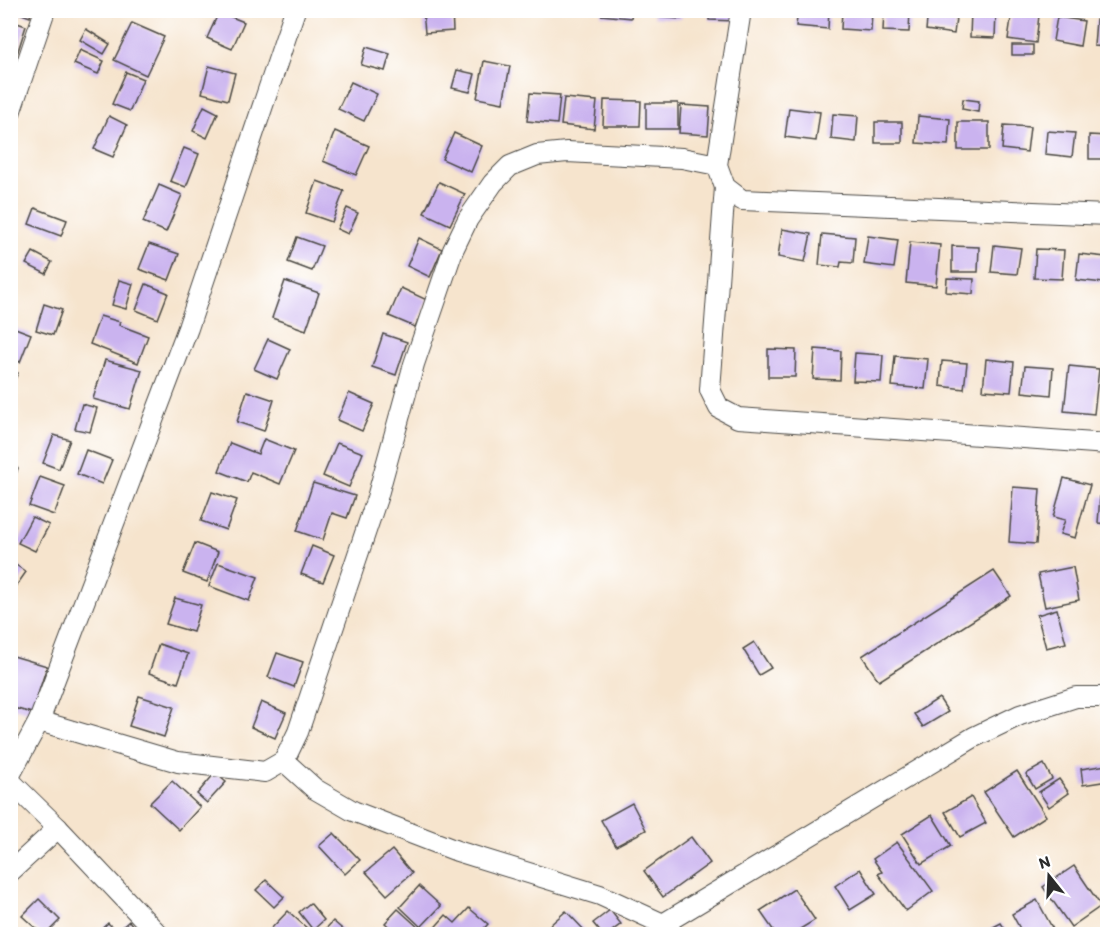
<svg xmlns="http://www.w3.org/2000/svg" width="1118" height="945" font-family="Itim,sans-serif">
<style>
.building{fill:#cab3ef}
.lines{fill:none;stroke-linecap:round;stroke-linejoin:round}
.minor-casing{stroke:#494743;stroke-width:22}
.minor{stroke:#fff;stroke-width:20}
</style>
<rect width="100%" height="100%" fill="#fff"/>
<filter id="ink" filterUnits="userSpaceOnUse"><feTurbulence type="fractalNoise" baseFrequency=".0167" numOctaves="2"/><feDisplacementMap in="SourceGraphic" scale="12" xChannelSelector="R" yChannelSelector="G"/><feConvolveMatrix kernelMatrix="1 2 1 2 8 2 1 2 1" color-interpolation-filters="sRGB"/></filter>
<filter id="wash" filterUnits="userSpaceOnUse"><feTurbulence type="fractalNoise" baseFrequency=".008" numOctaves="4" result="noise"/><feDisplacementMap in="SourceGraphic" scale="24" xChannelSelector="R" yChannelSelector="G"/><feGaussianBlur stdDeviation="1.35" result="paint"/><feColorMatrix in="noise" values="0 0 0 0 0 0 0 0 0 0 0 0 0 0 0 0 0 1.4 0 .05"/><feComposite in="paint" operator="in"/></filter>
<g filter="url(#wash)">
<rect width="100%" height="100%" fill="#f6e4cd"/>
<g id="blocks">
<g class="building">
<polygon points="11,10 31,10 30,17"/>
<polygon points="423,10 452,10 453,31 425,33"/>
<polygon points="602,10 632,10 631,18 601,15"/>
<polygon points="655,10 682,10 681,19 654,17"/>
<polygon points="709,10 737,10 736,21 709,20"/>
<polygon points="798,10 829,10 828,29 796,26"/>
<polygon points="842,10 872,10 871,31 841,29"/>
<polygon points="884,10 910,10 909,32 883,31"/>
<polygon points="928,10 957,10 954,34 926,30"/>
<polygon points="971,11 996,13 995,38 970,37"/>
<polygon points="219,12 244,22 232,49 207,38"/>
<polygon points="1012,12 1039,15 1036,43 1008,39"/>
<polygon points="1057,17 1084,21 1080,46 1053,41"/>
<polygon points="1096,20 1108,20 1108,47 1094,46"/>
<polygon points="11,21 26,26 16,57 10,55"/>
<polygon points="132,23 164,37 146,75 114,60"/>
<polygon points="86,29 110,44 104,54 80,40"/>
<rect x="1012" y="45" width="21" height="10"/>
<polygon points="366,47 390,54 385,71 361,65"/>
<polygon points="80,50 104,61 98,74 74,64"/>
<polygon points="484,61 510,66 503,103 477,98"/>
<polygon points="209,66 235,73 228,100 202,93"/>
<polygon points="457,70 475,74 470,92 452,88"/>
<polygon points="126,72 143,79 130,111 112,104"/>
<polygon points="351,82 377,94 364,121 338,109"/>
<polygon points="530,93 560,95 557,124 527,121"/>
<polygon points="564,98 597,101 594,129 561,125"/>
<polygon points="963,99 979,101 978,112 962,109"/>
<polygon points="604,100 641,101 640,126 603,126"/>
<rect x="646" y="103" width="32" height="26"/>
<polygon points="681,105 710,107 708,135 679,133"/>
<polygon points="204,106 218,113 207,138 193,131"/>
<polygon points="789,108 820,112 816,141 785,137"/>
<polygon points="833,114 858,116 856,142 831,139"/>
<polygon points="109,116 127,125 113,157 94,149"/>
<polygon points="918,116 950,119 948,145 916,143"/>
<rect x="875" y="122" width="27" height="21"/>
<rect x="958" y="122" width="31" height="28"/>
<polygon points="1004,125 1030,127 1027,152 1002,149"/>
<polygon points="335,131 369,146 356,175 323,161"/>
<polygon points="1047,131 1075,133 1072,157 1045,154"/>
<polygon points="454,133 482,146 471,172 442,159"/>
<polygon points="1089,135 1108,136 1108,159 1089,159"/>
<polygon points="184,148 199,154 186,187 170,181"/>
<polygon points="317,181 344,191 332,222 306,213"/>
<polygon points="439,182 465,194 450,225 424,213"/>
<polygon points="159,185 182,195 166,232 143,222"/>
<polygon points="35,208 67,220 61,236 29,224"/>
<polygon points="347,208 358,213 348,234 337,229"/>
<polygon points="782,229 811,234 805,262 778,257"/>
<polygon points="822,234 855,237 853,263 841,262 840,267 819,265"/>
<polygon points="868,236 898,240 894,268 864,264"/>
<polygon points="297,237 322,246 312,271 288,262"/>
<polygon points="419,238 442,249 430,277 407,266"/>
<polygon points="910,242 940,245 936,286 906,283"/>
<polygon points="149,244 179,254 169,280 139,269"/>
<polygon points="994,245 1021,248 1017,274 991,272"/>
<polygon points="952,246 979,247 978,272 952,272"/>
<polygon points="1036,249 1064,250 1062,279 1034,278"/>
<polygon points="33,252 52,262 46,274 26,264"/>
<polygon points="1079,254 1106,257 1104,283 1076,280"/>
<polygon points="947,278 974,279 973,294 946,292"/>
<polygon points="119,280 133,284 126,309 112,305"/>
<polygon points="285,281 319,293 306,330 272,318"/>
<polygon points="146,284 168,293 158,319 136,310"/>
<polygon points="401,288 427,300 415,327 389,316"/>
<polygon points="44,304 62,310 53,335 36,330"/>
<polygon points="100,316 120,322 119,325 148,336 138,363 90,344"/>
<polygon points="10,326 31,334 20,362 10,359"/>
<polygon points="383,334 407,342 396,375 372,367"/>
<polygon points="268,339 290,349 277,379 254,369"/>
<polygon points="768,349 796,350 795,377 768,377"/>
<polygon points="815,349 841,351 840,380 813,379"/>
<polygon points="855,353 883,355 881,382 853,381"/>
<polygon points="895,356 928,359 925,389 892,386"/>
<polygon points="986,359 1014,362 1011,392 983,390"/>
<polygon points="105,360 142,370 130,409 93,399"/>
<polygon points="942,361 967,363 964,389 940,386"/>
<polygon points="1025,366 1053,368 1051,395 1022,392"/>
<polygon points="1069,366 1099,369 1094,414 1064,411"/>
<polygon points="10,369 18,373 10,389"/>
<polygon points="247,391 274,400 264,431 237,422"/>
<polygon points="349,393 374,404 362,431 337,420"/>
<polygon points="82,404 97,408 90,432 75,429"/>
<polygon points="54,435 70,440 59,469 43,463"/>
<polygon points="264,439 294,451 280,484 251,472 247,482 219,471 230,443 258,454"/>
<polygon points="337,443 363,453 349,487 323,476"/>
<polygon points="86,450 112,460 102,484 77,474"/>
<polygon points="10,466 18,468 11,490 10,490"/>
<polygon points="40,477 65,486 54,515 29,506"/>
<polygon points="1064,478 1090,485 1075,538 1060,534 1065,520 1053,517"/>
<polygon points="313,483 355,496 347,518 332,513 323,540 297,531"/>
<polygon points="1013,487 1040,489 1036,544 1009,542"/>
<polygon points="212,492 237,500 226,530 201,521"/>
<polygon points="1100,496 1108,497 1108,524 1098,523"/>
<polygon points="32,517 49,525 35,551 18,543"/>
<polygon points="195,543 218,552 207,582 183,573"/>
<polygon points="312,546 334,555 323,582 301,574"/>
<polygon points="10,561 26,572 12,592 10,591"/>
<polygon points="218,563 258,577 249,601 209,586"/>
<polygon points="1073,567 1079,600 1045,607 1038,574"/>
<polygon points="994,571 1011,596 879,681 862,656"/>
<polygon points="175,598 201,605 193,632 166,624"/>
<polygon points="1057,609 1066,643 1046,648 1037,615"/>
<polygon points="754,642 771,668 759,675 743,649"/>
<polygon points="159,644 188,654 178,683 149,673"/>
<polygon points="277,653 303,662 294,687 268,677"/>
<polygon points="10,655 47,666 32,713 10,707"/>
<polygon points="139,696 174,707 164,737 129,726"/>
<polygon points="939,698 948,712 923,727 914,714"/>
<polygon points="261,702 286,713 275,738 251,727"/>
<polygon points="1044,764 1052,779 1035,789 1026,774"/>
<polygon points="1107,765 1108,781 1083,785 1081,769"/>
<polygon points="1017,771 1046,816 1014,837 984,792"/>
<polygon points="215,773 226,782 207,803 197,794"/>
<polygon points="1059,779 1069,793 1049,807 1039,792"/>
<polygon points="172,781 200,807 179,830 150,803"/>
<polygon points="971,797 986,823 960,837 945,812"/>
<polygon points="632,803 646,830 616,846 601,820"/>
<polygon points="932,815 951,846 921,864 902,834"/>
<polygon points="334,833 360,860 345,874 319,846"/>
<polygon points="691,837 710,863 663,897 644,871"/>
<polygon points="897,842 933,891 906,911 878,874 882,872 873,859"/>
<polygon points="392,850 412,873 387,895 366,872"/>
<polygon points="1074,866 1101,906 1071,927 1043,887"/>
<polygon points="860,869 876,894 850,910 835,886"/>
<polygon points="266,880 284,897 274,907 256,890"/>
<polygon points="419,886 441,906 421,927 400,907"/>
<polygon points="794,889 815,920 792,934 776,934 760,911"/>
<polygon points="39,899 60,920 46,934 42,934 22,916"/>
<polygon points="1037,900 1055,933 1053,934 1023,934 1012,914"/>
<polygon points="310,903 324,920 313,930 299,912"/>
<polygon points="469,908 488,924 479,934 429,934 446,915 455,923"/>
<polygon points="398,909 420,929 415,934 397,934 385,923"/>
<polygon points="610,910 621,924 608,934 602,934 593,923"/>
<polygon points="288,911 311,932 308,934 266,934"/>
<polygon points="566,911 588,934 557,934 549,926"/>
<polygon points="129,921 137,931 133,934 123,934 119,930"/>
<polygon points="333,921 348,934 321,934"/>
<polygon points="108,923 116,931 113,934 96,934"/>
<polygon points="1001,923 1008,934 980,934"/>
</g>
</g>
</g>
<g filter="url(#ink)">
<use href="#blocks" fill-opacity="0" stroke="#494743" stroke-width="1.5"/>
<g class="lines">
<g class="minor-casing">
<g id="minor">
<polyline points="741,10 717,165 725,187 742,200 1108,215"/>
<polyline points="10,113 45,10"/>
<polyline points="725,187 710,390 719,408 738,418 1108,444"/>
<polyline points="39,721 178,762 265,772 284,761 298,732 377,498 414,364 453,250 468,219 493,183 510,166 537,155 567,152 682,158 717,165"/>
<polyline points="284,761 315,789 353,811 457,851 600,895 663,924 673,934"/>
<polyline points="10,775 39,721 188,328 295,10"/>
<polyline points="10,781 58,828 158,934"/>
<polyline points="10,872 58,828"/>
<polyline points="663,924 974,737 1020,715 1076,697 1108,697"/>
</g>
</g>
<use href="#minor" class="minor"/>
</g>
</g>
<rect width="1118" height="945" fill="none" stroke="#fff" stroke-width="36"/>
<g transform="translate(1049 876) rotate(342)" stroke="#ffffff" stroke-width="4.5" paint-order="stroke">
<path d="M0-4.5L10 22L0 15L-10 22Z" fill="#2b2b2b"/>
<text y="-9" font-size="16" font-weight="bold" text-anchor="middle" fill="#2b2b2b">N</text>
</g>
</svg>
